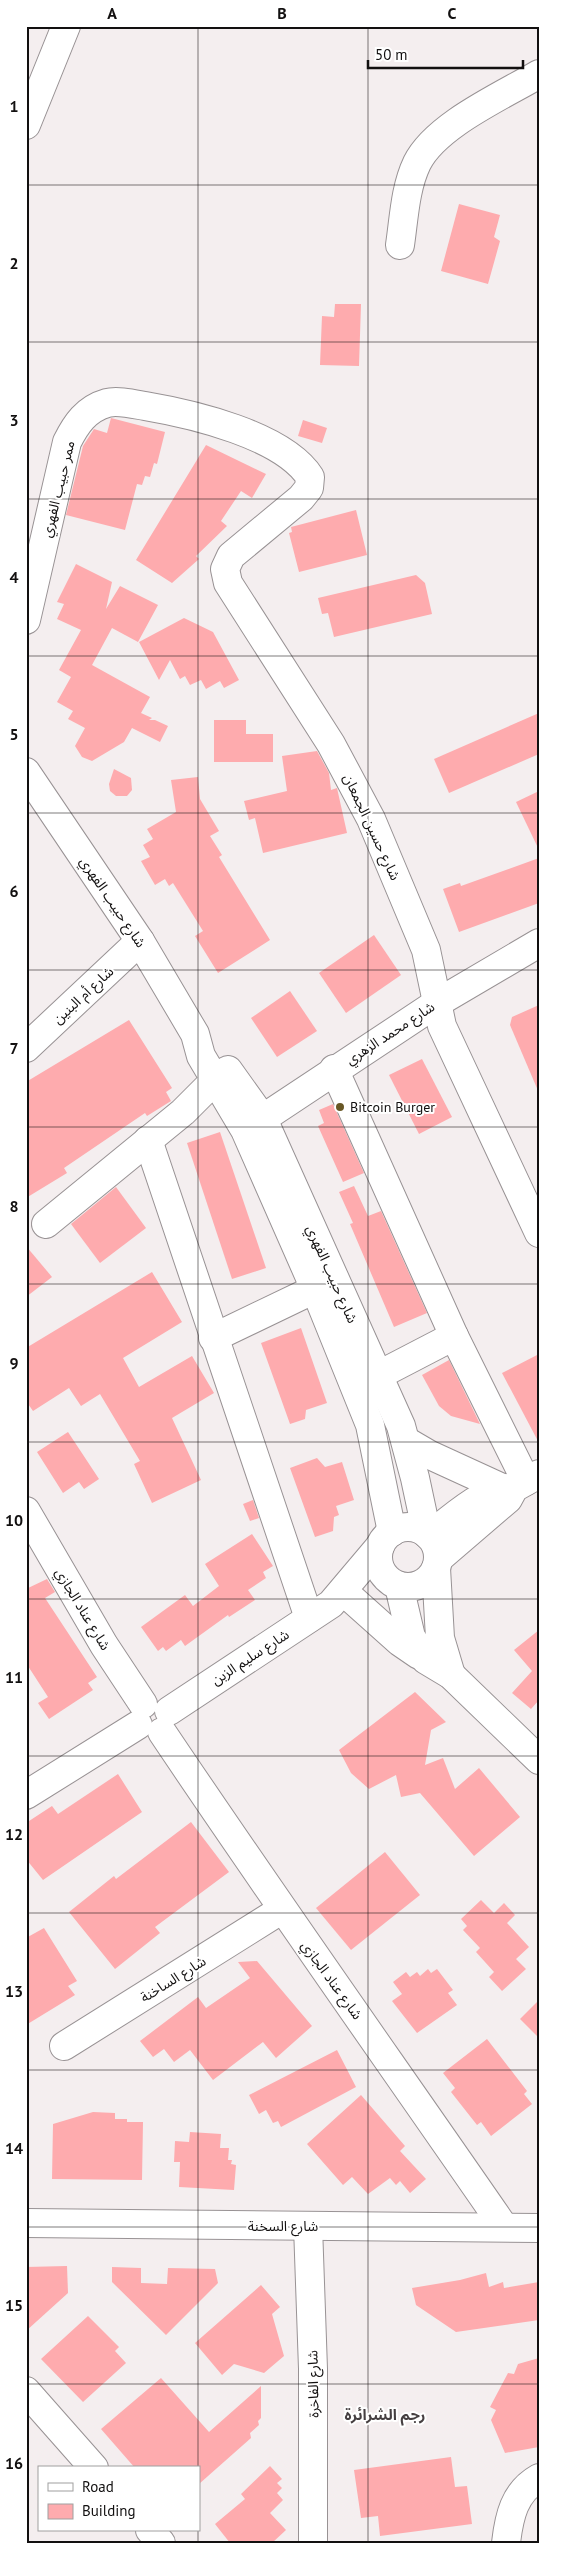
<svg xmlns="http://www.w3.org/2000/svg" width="565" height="2569" font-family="'PT Sans','Noto Sans Arabic',sans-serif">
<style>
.building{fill:#feabae}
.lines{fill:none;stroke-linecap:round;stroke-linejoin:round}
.minor-casing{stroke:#989294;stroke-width:30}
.minor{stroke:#fff;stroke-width:28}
.grid{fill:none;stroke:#121010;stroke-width:1;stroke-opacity:0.55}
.poi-dot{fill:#685725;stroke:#fff;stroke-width:2}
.labels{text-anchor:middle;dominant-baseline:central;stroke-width:4;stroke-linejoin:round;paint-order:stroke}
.street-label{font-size:14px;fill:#121010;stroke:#fff}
.poi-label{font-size:14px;fill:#121010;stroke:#fff;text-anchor:start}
.neighbourhood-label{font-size:15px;font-weight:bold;fill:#453f41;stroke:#fff}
.neatline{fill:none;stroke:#121010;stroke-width:2}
.grid-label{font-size:16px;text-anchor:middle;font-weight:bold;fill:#121010}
</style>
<rect width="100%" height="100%" fill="#f4eeef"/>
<g class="building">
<polygon points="459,204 500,215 494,237 500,241 488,284 441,271"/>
<polygon points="335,304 361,304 359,366 320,365 322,316 334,317"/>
<polygon points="111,418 165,432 157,464 154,463 150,477 145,476 142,485 137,484 125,530 66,515 83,446 94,429 107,433"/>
<polygon points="303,420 327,428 322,443 298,436"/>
<polygon points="206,445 266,474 252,498 241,491 221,521 227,526 196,556 199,559 172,583 136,560"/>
<polygon points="356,510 367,555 299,572 289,533 292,532 291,527"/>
<polygon points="76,564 112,582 106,609 120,586 158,605 138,642 112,628 92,665 150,697 141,713 152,718 149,720 155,720 168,726 160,742 132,728 124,742 92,761 82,757 75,746 85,728 68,719 73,711 57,702 71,677 59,670 81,630 57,619 64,604 57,602"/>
<polygon points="416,575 425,583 432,614 334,637 328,613 322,614 318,598"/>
<polygon points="184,618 213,632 239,680 224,688 220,681 206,689 201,680 190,685 185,676 180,679 170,660 159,680 139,642"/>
<polygon points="539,713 539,754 449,793 434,759"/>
<polygon points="214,720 246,720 246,734 273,734 273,762 214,762"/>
<polygon points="317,751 329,773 331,790 337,788 347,833 263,853 255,818 249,820 244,801 287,791 282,756"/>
<polygon points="114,769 131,778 132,790 127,796 116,796 110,791 109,784"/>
<polygon points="198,777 200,799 219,831 210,836 222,855 219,857 270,940 218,973 195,936 203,931 173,883 169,886 165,879 155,885 141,861 150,857 143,845 153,839 147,829 176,812 171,780"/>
<polygon points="539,791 539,850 516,802"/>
<polygon points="539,858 539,903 459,932 443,889 460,883 461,886"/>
<polygon points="374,935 401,975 346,1013 319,973"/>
<polygon points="290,991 317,1031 277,1057 251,1018"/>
<polygon points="539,1005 539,1093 510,1025 512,1017"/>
<polygon points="129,1020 172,1088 166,1092 171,1101 147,1116 145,1113 64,1168 67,1173 26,1198 26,1082"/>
<polygon points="422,1059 452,1117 419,1134 389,1075"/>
<polygon points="333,1104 364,1173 343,1182 318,1126 324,1123 319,1110"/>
<polygon points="220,1132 266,1268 232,1279 187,1143"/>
<polygon points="354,1186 368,1216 381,1211 427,1313 394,1327 350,1224 353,1223 339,1192"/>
<polygon points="116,1187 146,1228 100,1263 71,1224"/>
<polygon points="26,1246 52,1277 26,1297"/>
<polygon points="152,1272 182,1322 123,1358 139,1387 192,1356 214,1393 172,1418 201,1480 152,1503 134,1464 140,1461 100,1394 81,1406 69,1388 33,1411 26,1401 26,1348"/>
<polygon points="301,1328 327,1403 306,1410 305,1419 290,1424 261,1343"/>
<polygon points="539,1354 539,1443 502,1373"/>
<polygon points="449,1360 480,1424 451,1416 439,1406 422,1375"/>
<polygon points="68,1432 99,1479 84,1489 79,1482 63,1493 37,1452"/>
<polygon points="317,1458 325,1467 342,1462 354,1500 336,1506 339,1515 334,1517 333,1531 315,1537 290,1468"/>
<polygon points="253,1500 259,1518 250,1521 243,1504"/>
<polygon points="252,1534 273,1566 263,1572 266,1578 248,1590 255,1600 229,1617 228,1615 185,1646 181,1640 166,1651 163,1647 158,1651 141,1627 185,1595 193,1606 219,1586 205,1564"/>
<polygon points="47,1579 55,1592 45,1598 97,1677 88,1683 93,1690 49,1719 38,1703 48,1697 26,1663 26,1589"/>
<polygon points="539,1630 539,1700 531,1709 512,1693 532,1671 514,1650"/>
<polygon points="415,1692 446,1722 431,1730 425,1765 443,1758 455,1789 479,1768 520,1817 474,1856 420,1793 401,1797 396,1775 369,1789 351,1773 339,1750"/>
<polygon points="118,1774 142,1812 43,1880 26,1859 26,1823 52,1806 58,1814"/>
<polygon points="191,1822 229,1872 155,1927 160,1933 115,1969 69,1912 114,1876 116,1879"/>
<polygon points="385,1852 420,1895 351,1950 316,1908"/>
<polygon points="481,1900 494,1913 504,1903 515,1915 507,1923 529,1947 516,1959 526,1969 502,1991 489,1977 494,1972 476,1952 480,1948 463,1930 467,1926 461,1919"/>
<polygon points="44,1928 77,1981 68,1986 75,1995 26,2025 26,1938"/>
<polygon points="257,1961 312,2026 276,2058 263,2042 213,2080 190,2050 174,2062 164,2049 153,2057 140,2041 198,1997 206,2008 250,1978 238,1962"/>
<polygon points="428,1969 431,1973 437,1969 453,1990 448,1993 457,2005 417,2033 392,2001 402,1994 393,1982 406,1972 410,1977 417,1972 420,1976"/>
<polygon points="539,2000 539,2038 520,2019"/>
<polygon points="487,2039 527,2091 524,2094 532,2104 491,2136 481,2122 477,2125 451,2092 455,2088 443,2073"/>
<polygon points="337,2050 356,2087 281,2127 278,2121 273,2123 266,2110 259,2114 249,2095"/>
<polygon points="361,2095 405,2146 400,2151 426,2179 410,2193 400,2181 396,2185 390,2178 368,2194 352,2177 343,2185 307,2144"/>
<polygon points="93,2112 115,2113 115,2119 127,2119 127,2122 143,2122 142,2180 52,2179 53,2124"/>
<polygon points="190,2132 221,2134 220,2148 229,2148 228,2160 232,2160 231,2164 236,2165 234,2190 179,2187 180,2162 174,2162 175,2141 189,2142"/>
<polygon points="67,2266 68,2293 26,2331 26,2267"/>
<polygon points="112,2267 141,2268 141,2283 167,2284 168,2268 215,2269 218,2283 166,2335 112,2282"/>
<polygon points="486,2273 489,2287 503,2282 504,2288 539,2282 539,2320 456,2332 416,2305 412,2288 460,2280"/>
<polygon points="261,2285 280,2307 272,2314 284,2356 264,2373 234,2364 222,2375 195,2343"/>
<polygon points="88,2316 119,2347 115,2351 126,2363 83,2402 41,2359"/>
<polygon points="539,2358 539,2447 505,2453 491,2420 496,2410 490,2407 508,2373 514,2374 518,2364"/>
<polygon points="161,2378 209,2432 261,2386 261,2418 258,2421 259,2425 250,2433 251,2438 199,2484 199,2468 135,2468 101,2429"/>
<polygon points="451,2457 455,2487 467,2486 472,2524 380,2536 378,2516 361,2518 354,2470"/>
<polygon points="270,2466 282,2479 277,2483 282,2488 277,2493 283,2500 270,2513 286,2530 272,2543 230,2543 215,2524 245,2499 241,2494"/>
</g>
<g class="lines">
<g class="minor-casing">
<g id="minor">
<polyline points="26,125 66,26"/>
<path d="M400 245C404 218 405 188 417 163 436 125 502 96 539 74"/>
<path d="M26 620 67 442C76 424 86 409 107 403 117 400 134 404 145 406 192 414 283 435 310 477L309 488 301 498 231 556 225 569 228 583 331 744 371 819 426 950 442 1026 539 1233"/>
<polyline points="26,772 140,941 195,1034 201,1056 245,1130 315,1289 370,1425 392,1532"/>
<polyline points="26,1048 140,941"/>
<polyline points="334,1069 454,1336 526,1481"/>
<polyline points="228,1070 263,1119 401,1426 415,1478 427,1534"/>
<polyline points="247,1129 437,1003 539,943"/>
<polyline points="148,1140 309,1618"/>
<polyline points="46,1224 183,1112 216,1079"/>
<polyline points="213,1338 315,1289"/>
<polyline points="377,1376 454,1336"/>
<polyline points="406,1441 430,1455 502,1488"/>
<polyline points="26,1511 104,1645 143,1704"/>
<circle cx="408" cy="1557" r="30"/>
<path d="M429 1536C448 1521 486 1487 510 1488"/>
<polyline points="438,1559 508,1499 514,1488 539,1474"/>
<polyline points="436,1568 440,1638 451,1675"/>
<polyline points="399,1586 411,1637 426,1660 451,1675 539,1760"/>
<polyline points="353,1600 400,1642 419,1655"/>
<polyline points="169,1711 331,1604 380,1546"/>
<path d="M162 1732C274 1899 390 2062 504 2227"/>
<polyline points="26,1795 138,1725"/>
<polyline points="64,2046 281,1910"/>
<polyline points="26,2223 539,2228"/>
<polyline points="308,2226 313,2369 313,2543"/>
<polyline points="26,2391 94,2468"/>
<polyline points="150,2530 161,2543"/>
<path d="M506 2543C509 2517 514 2492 539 2478"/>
</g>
</g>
<use href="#minor" class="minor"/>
</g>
<path class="grid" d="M198 26V2468M368 26V2543M26 185H539M26 342H539M26 499H539M26 656H539M26 813H539M26 970H539M26 1127H539M26 1284H539M26 1442H539M26 1599H539M26 1756H539M26 1913H539M26 2070H539M26 2227H539M26 2384H539M198 2530V2543"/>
<circle class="poi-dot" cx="340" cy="1107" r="5"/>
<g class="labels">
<g class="street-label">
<text transform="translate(58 489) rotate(-76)">ممر حبيب الفهري</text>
<text transform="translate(372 827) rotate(65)">شارع حسين الجمعان</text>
<text transform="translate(113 902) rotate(56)">شارع حبيب الفهري</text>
<text transform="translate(83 995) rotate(-43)">شارع أم البنين</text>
<text transform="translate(390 1033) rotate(-33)">شارع محمد الزهري</text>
<text transform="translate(332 1274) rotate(66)">شارع حبيب الفهري</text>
<text transform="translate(83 1609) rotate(59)">شارع عناد الجازي</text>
<text transform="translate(250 1657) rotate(-33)">شارع سليم الزبن</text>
<text transform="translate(173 1979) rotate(-32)">شارع الساخنة</text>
<text transform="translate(332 1980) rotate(54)">شارع عناد الجازي</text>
<text x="283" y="2226">شارع السخنة</text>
<text transform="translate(313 2384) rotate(-91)">شارع الفاخرة</text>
</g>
<g class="poi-label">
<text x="350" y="1107">Bitcoin Burger</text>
</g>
<g class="neighbourhood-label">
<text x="385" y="2414">رجم الشرائرة</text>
</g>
</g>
<rect width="565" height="2569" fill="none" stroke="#ffffff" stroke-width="55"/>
<rect x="38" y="2466" width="162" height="65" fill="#ffffff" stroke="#a09f9f"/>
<rect x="48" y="2483" width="25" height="8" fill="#ffffff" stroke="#a09f9f"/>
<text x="82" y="2492" font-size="15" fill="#121010">Road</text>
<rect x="48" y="2504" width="25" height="15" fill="#feabae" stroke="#a09f9f"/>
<text x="82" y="2516" font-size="15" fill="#121010">Building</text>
<path d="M368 60v8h155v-8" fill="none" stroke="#121010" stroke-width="2.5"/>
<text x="375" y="60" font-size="15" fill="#121010" stroke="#ffffff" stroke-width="4" paint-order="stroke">50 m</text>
<rect x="28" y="28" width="510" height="2514" class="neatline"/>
<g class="grid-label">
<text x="112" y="19">A</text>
<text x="282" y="19">B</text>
<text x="452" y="19">C</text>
<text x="14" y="112">1</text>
<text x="14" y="269">2</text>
<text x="14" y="426">3</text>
<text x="14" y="583">4</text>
<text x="14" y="740">5</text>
<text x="14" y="897">6</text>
<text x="14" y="1054">7</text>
<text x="14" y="1212">8</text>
<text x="14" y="1369">9</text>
<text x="14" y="1526">10</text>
<text x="14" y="1683">11</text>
<text x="14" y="1840">12</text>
<text x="14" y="1997">13</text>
<text x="14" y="2154">14</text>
<text x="14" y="2311">15</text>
<text x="14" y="2469">16</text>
</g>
</svg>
